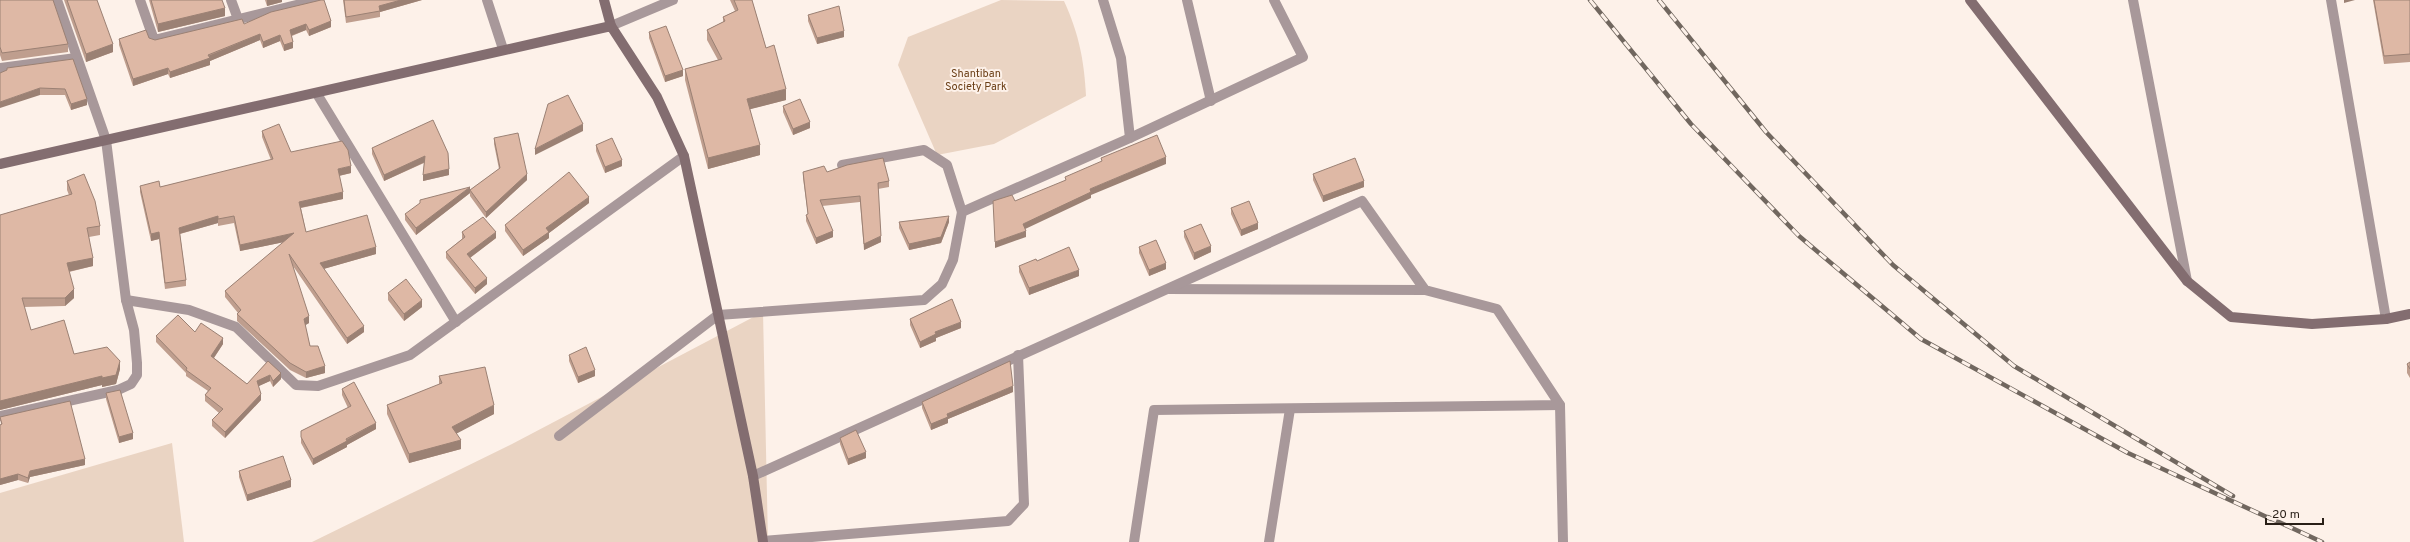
<svg xmlns="http://www.w3.org/2000/svg" width="2410" height="542" font-family="Overpass,sans-serif">
<style>
.green{fill:#ead4c3}
.lines{fill:none;stroke-linecap:round;stroke-linejoin:round}
.street{stroke:#a8989a;stroke-width:10}
.secondary{stroke:#836d70;stroke-width:10}
.rail-casing{stroke:#71675f;stroke-width:4.5}
.rail{stroke:#fdf1e9;stroke-width:3;stroke-dasharray:9;stroke-linecap:butt}
.wall{fill:#bf9e8e}
.shaded-wall{fill:#9b8174}
.building{fill:#deb8a5;stroke:#9b8174}
.labels{text-anchor:middle;dominant-baseline:central;stroke-width:4;stroke-linejoin:round;paint-order:stroke}
.park-label{font-size:11px;fill:#6b3f17;stroke:#fdf1e9}
</style>
<rect width="100%" height="100%" fill="#fdf1e9"/>
<g class="green">
<path d="M1001 0 1064 1C1079 34 1084 60 1086 96L994 144 937 155 898 65 908 37Z"/>
<polygon points="763,312 768,542 312,542 512,444"/>
<polygon points="172,443 184,542 0,542 0,493"/>
</g>
<g class="lines">
<g class="street">
<polyline points="140,0 154,40 317,0"/>
<polyline points="231,0 238,19"/>
<polyline points="487,0 503,49"/>
<polyline points="1103,0 1121,58 1130,138"/>
<polyline points="1187,0 1211,101"/>
<polyline points="2133,0 2187,281"/>
<polyline points="2331,0 2386,319"/>
<polyline points="611,26 673,0"/>
<polyline points="0,68 76,58"/>
<polyline points="317,94 456,322"/>
<polyline points="842,165 924,150 947,165 962,212"/>
<polyline points="1169,289 1425,290"/>
<polyline points="126,300 189,310 236,327 296,385 318,386 410,355 684,156"/>
<polyline points="1560,405 1563,542"/>
<polyline points="0,416 118,390 131,384 137,375 137,363 134,330 126,300 106,140 57,0"/>
<polyline points="559,436 718,315 924,300 942,284 953,260 962,212 1130,138 1303,57 1274,0"/>
<polyline points="753,476 1362,201 1425,290 1497,309 1560,405 1154,410 1134,542"/>
<polyline points="763,541 1008,521 1024,504 1018,355"/>
<polyline points="1269,542 1290,409"/>
</g>
<g class="secondary">
<polyline points="604,0 611,26"/>
<polyline points="1970,0 2187,281 2231,317 2312,324 2386,319 2410,314"/>
<polyline points="0,164 611,26 657,97 684,156 753,476 763,542"/>
</g>
<g class="rail-casing">
<g id="rail">
<polyline points="1590,0 1691,124 1799,236 1921,339 2128,453 2271,519"/>
<polyline points="1659,0 1766,132 1893,265 2014,366 2233,496"/>
<polyline points="2268,517 2322,542"/>
</g>
</g>
<use href="#rail" class="rail"/>
</g>
<g class="wall">
<polygon points="0,0 68,44 68,52 2,61 0,55"/>
<polygon points="64,0 97,0 113,52 86,62"/>
<polygon points="149,0 222,0 225,16 158,32"/>
<polygon points="265,0 282,0 282,2 267,6"/>
<polygon points="343,0 422,0 380,12 380,17 346,23"/>
<polygon points="730,0 752,0 766,48 786,100 750,109 760,155 708,169 685,80 685,69 718,60 707,40 707,30 723,22 723,17 735,11"/>
<polygon points="2373,0 2410,0 2410,62 2384,64"/>
<polygon points="808,15 844,37 817,44 808,21"/>
<polygon points="331,21 331,27 309,36 306,30 292,36 293,48 284,51 280,41 263,48 260,40 210,61 210,65 170,78 168,74 133,86 119,45 119,39 149,38 155,40 244,24"/>
<polygon points="649,32 683,76 665,82 649,38"/>
<polygon points="73,59 87,105 71,110 65,95 40,95 7,71 7,68"/>
<polygon points="783,106 810,128 793,135 783,112"/>
<polygon points="262,131 291,152 351,173 339,176 343,199 301,208 306,232 376,254 323,269 364,332 347,344 293,266 309,323 305,325 310,346 325,373 306,378 290,370 237,321 237,314 238,313 225,297 225,291 284,242 240,251 234,223 218,226 218,223 180,234 186,280 186,286 165,289 159,239 151,241 140,192 140,186 160,187 271,160 262,137"/>
<polygon points="494,138 527,180 486,218 470,196 470,193 416,235 405,220 405,214 470,190 499,169 494,144"/>
<polygon points="596,145 622,166 605,173 596,151"/>
<polygon points="372,148 448,153 449,175 423,181 424,163 384,181 372,154"/>
<polygon points="803,172 827,172 889,181 889,187 878,189 881,242 864,250 860,202 822,206 833,237 816,244 806,221 806,215 808,215 803,178"/>
<polygon points="1313,174 1364,187 1323,202 1313,180"/>
<polygon points="67,181 100,226 100,235 89,237 93,266 69,272 74,298 65,306 24,307 31,330 74,354 120,369 116,384 102,387 102,385 0,410 0,215 69,195 67,190"/>
<polygon points="589,203 549,233 549,238 523,256 505,231 505,225"/>
<polygon points="1231,208 1258,229 1241,236 1231,214"/>
<polygon points="899,222 949,222 941,243 909,250 899,228"/>
<polygon points="1184,231 1211,252 1194,260 1184,237"/>
<polygon points="462,232 496,238 470,258 487,284 475,294 446,258 446,252 462,239"/>
<polygon points="1139,247 1166,269 1149,276 1139,253"/>
<polygon points="1019,266 1079,276 1029,295 1019,272"/>
<polygon points="388,293 422,307 404,321 388,300"/>
<polygon points="910,319 961,328 936,338 936,341 920,348 910,325"/>
<polygon points="195,332 223,344 214,358 247,384 268,361 281,379 273,387 270,381 258,386 261,400 225,438 212,426 212,420 219,413 205,401 205,395 208,391 186,376 186,373 156,342 156,336"/>
<polygon points="569,355 595,376 578,383 569,361"/>
<polygon points="2410,362 2410,378 2407,373 2407,364"/>
<polygon points="439,376 494,414 456,433 461,449 409,463 387,414 387,405 439,385"/>
<polygon points="342,389 376,429 347,445 347,447 313,465 301,443 301,431 348,408 342,395"/>
<polygon points="1013,392 948,419 948,423 931,430 922,408 922,402"/>
<polygon points="106,393 133,439 119,443 106,399"/>
<polygon points="0,417 85,465 30,477 28,483 18,480 0,485 0,425 1,424"/>
<polygon points="840,438 866,458 848,465 840,444"/>
<polygon points="239,471 291,487 247,501 239,477"/>
</g>
<g class="shaded-wall">
<polygon points="267,0 282,0 282,2 267,6"/>
<polygon points="401,0 422,0 380,12 379,6"/>
<polygon points="2344,0 2355,0 2344,3"/>
<polygon points="225,8 225,16 158,32 158,24"/>
<polygon points="331,21 331,27 309,36 309,30"/>
<polygon points="306,24 306,30 290,36 290,30"/>
<polygon points="844,31 844,37 817,44 817,38"/>
<polygon points="260,34 260,40 210,61 210,65 170,78 170,72"/>
<polygon points="280,35 280,41 263,48 263,42"/>
<polygon points="293,42 293,48 284,51 284,45"/>
<polygon points="113,44 113,52 86,62 86,54"/>
<polygon points="168,68 168,74 133,86 133,79"/>
<polygon points="683,70 683,76 665,82 665,76"/>
<polygon points="40,88 40,95 0,108 0,102"/>
<polygon points="786,89 786,100 747,110 747,99"/>
<polygon points="87,99 87,105 71,110 71,104"/>
<polygon points="810,122 810,128 793,135 793,129"/>
<polygon points="583,124 583,131 535,155 535,149"/>
<polygon points="760,145 760,155 708,169 708,158"/>
<polygon points="425,156 425,162 384,181 384,175"/>
<polygon points="1166,157 1166,164 1091,195 1091,198 1023,230 1023,224 1090,189"/>
<polygon points="622,160 622,166 605,173 605,167"/>
<polygon points="351,166 351,173 338,176 338,169"/>
<polygon points="449,169 449,175 423,181 423,175"/>
<polygon points="527,174 527,180 486,218 486,212"/>
<polygon points="1364,181 1364,187 1323,202 1323,196"/>
<polygon points="470,187 470,193 416,235 416,228"/>
<polygon points="343,192 343,199 299,208 299,202"/>
<polygon points="589,197 589,203 549,233 549,238 523,256 523,250 546,228"/>
<polygon points="218,216 218,223 179,234 179,228"/>
<polygon points="949,216 949,222 941,243 909,250 909,244"/>
<polygon points="1258,223 1258,229 1241,236 1241,230"/>
<polygon points="833,231 833,237 816,244 816,238"/>
<polygon points="1026,231 1026,237 995,248 995,242"/>
<polygon points="159,232 159,239 151,241 151,234"/>
<polygon points="496,232 496,238 467,260 467,254"/>
<polygon points="294,233 294,240 240,251 240,245"/>
<polygon points="881,236 881,242 864,250 864,244"/>
<polygon points="1211,246 1211,252 1194,260 1194,253"/>
<polygon points="376,247 376,254 320,270 320,263"/>
<polygon points="93,258 93,266 67,272 67,263"/>
<polygon points="1166,263 1166,269 1149,276 1149,270"/>
<polygon points="1079,270 1079,276 1029,295 1029,288"/>
<polygon points="487,278 487,284 475,294 475,288"/>
<polygon points="74,289 74,298 65,306 65,298"/>
<polygon points="422,300 422,307 404,321 404,314"/>
<polygon points="309,316 309,323 304,326 304,319"/>
<polygon points="961,322 961,328 936,338 936,341 920,348 920,342 935,332"/>
<polygon points="364,326 364,332 347,344 347,338"/>
<polygon points="223,338 223,344 211,362 211,356"/>
<polygon points="120,361 120,369 116,384 102,387 102,378"/>
<polygon points="325,366 325,373 306,378 306,372"/>
<polygon points="595,370 595,376 578,383 578,377"/>
<polygon points="281,373 281,379 273,387 273,381"/>
<polygon points="270,375 270,381 257,387 257,381"/>
<polygon points="102,376 102,385 0,410 0,401"/>
<polygon points="1013,386 1013,392 948,419 948,423 931,430 931,424 947,414"/>
<polygon points="261,394 261,400 225,438 225,432"/>
<polygon points="494,405 494,414 452,436 452,427"/>
<polygon points="376,423 376,429 347,445 347,447 313,465 313,459"/>
<polygon points="133,433 133,439 119,443 119,437"/>
<polygon points="461,440 461,449 409,463 409,454"/>
<polygon points="866,452 866,458 848,465 848,459"/>
<polygon points="85,459 85,465 30,477 28,483 28,478 30,471"/>
<polygon points="18,474 18,480 0,485 0,479"/>
<polygon points="291,480 291,487 247,501 247,495"/>
</g>
<g class="building">
<polygon points="0,0 53,0 68,44 2,53 0,47"/>
<polygon points="67,0 97,0 113,44 86,54"/>
<polygon points="151,0 222,0 225,8 158,24"/>
<polygon points="321,0 324,0 331,21 309,30 306,24 290,30 293,42 284,45 280,35 263,42 260,34 208,55 210,58 170,72 168,68 133,79 119,39 146,30 149,38 155,40 242,19 244,24 271,12"/>
<polygon points="344,0 401,0 379,6 380,11 346,17"/>
<polygon points="734,0 752,0 766,48 774,45 786,89 747,99 760,145 708,158 685,69 722,59 707,30 725,21 723,17 738,10"/>
<polygon points="2374,0 2410,0 2410,54 2384,56"/>
<polygon points="839,6 844,31 817,38 808,15"/>
<polygon points="666,26 683,70 665,76 649,32"/>
<polygon points="73,59 87,99 71,104 65,89 40,88 0,102 0,73 7,70 7,68"/>
<polygon points="568,95 583,124 535,149 548,104"/>
<polygon points="800,99 810,122 793,129 783,106"/>
<polygon points="433,120 448,153 449,169 423,175 425,156 384,175 372,148"/>
<polygon points="279,124 291,152 342,141 348,150 351,166 338,169 343,192 299,202 306,232 367,215 376,247 320,263 364,326 347,338 289,254 309,316 304,319 310,346 318,346 325,366 306,372 290,363 237,314 241,310 225,291 294,233 240,245 234,216 218,219 218,216 179,228 186,280 165,283 159,232 151,234 140,186 159,181 160,187 273,159 262,131"/>
<polygon points="518,133 527,174 486,212 470,190 500,168 494,138"/>
<polygon points="1157,135 1166,157 1090,189 1091,192 1023,224 1026,231 995,242 993,201 1012,195 1015,201 1066,180 1065,177 1102,161 1101,158"/>
<polygon points="612,138 622,160 605,167 596,145"/>
<polygon points="883,158 889,181 878,183 881,236 864,244 860,196 820,200 833,231 816,238 806,215 808,214 803,172 824,166 827,172 847,165"/>
<polygon points="1355,158 1364,181 1323,196 1313,174"/>
<polygon points="569,172 589,197 546,228 549,232 523,250 505,225"/>
<polygon points="84,174 95,201 100,226 87,228 93,258 67,263 74,289 65,298 22,298 31,330 64,320 74,354 107,347 120,361 116,375 102,378 102,376 0,401 0,215 72,194 67,181"/>
<polygon points="470,187 416,228 405,214 420,203 420,200"/>
<polygon points="1249,201 1258,223 1241,230 1231,208"/>
<polygon points="949,216 941,237 909,244 899,222"/>
<polygon points="483,217 496,232 467,254 487,278 475,288 446,252 465,237 462,232"/>
<polygon points="1201,224 1211,246 1194,253 1184,231"/>
<polygon points="1156,240 1166,263 1149,270 1139,247"/>
<polygon points="1069,247 1079,270 1029,288 1019,266 1036,259 1037,261"/>
<polygon points="406,279 422,300 404,314 388,293"/>
<polygon points="952,299 961,322 935,332 936,334 920,342 910,319"/>
<polygon points="178,315 195,332 201,323 223,338 211,356 247,384 268,361 281,373 273,381 270,375 257,381 261,394 225,432 212,420 223,409 205,395 211,388 186,370 187,368 156,336"/>
<polygon points="586,347 595,370 578,377 569,355"/>
<polygon points="1010,361 1013,386 947,414 948,417 931,424 922,402"/>
<polygon points="2410,362 2410,369 2407,364"/>
<polygon points="485,367 494,405 452,427 461,440 409,454 387,405 442,383 439,376"/>
<polygon points="354,382 376,423 346,439 347,441 313,459 301,437 301,431 351,406 342,389"/>
<polygon points="120,390 133,433 119,437 106,393"/>
<polygon points="70,401 85,459 30,471 28,478 18,474 0,479 0,425 2,424 0,417"/>
<polygon points="856,430 866,452 848,459 840,438"/>
<polygon points="283,456 291,480 247,495 239,471"/>
</g>
<g class="labels">
<g class="park-label">
<text x="976" y="74">Shantiban<tspan x="976" dy="13">Society Park</tspan></text>
</g>
</g>
<path d="M2266 518v6h57v-6" fill="none" stroke="#291f17" stroke-width="2"/>
<text x="2272" y="518" font-size="12" fill="#291f17" stroke="#fdf1e9" stroke-width="3" paint-order="stroke">20 m</text>
</svg>
